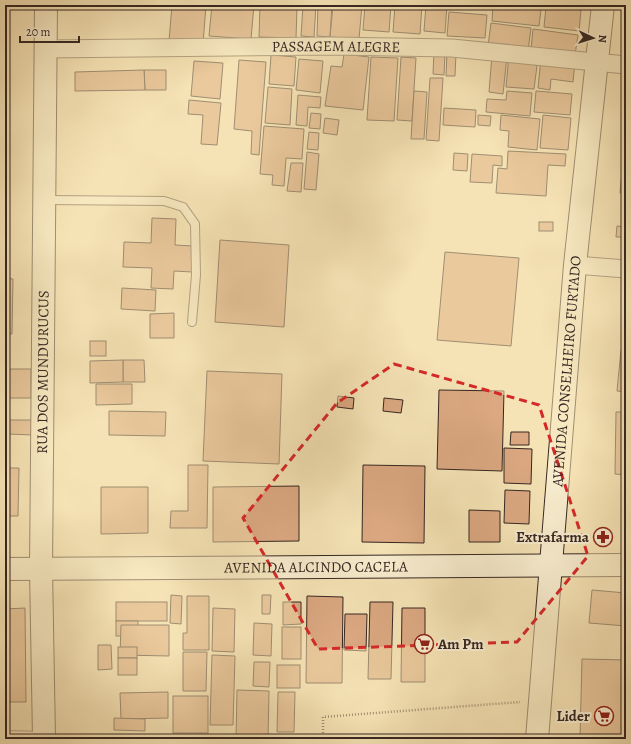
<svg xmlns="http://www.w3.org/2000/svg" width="631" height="744" font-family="Alegreya,serif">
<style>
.building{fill:#dba881;stroke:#362722}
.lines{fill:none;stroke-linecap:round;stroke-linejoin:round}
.lane-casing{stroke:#665647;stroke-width:10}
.street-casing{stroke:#665647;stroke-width:19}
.secondary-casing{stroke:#362722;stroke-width:24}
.path{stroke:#362722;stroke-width:2.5;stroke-dasharray:1 2;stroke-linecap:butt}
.lane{stroke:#f8edcf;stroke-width:8}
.street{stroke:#f8edcf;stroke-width:17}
.secondary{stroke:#f8edcf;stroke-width:22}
.marked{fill:none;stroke:#d62828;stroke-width:3;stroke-dasharray:8 5;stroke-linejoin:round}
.labels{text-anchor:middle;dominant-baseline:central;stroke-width:4;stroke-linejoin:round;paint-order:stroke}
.street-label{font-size:15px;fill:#362722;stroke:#f8edcf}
.poi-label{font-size:15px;font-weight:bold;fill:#362722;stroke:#f8edcf;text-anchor:end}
</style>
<rect width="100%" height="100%" fill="#f5e3b5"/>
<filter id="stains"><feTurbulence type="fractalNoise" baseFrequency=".005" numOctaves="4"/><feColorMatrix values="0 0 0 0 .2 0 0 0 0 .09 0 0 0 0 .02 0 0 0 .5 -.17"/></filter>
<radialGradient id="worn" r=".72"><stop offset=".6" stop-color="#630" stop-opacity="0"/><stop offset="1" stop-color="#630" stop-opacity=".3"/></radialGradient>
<g class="building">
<polygon points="172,5 206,5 203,44 169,41"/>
<polygon points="212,5 254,5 251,39 209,36"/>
<polygon points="260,5 297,7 296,38 259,37"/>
<polygon points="303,5 316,5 314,37 301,36"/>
<polygon points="318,5 332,5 330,37 317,36"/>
<polygon points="333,5 362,5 359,39 330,37"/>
<polygon points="365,5 391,5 389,32 363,30"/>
<polygon points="395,5 422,5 420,34 393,32"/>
<polygon points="426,5 447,5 445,33 424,31"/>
<polygon points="493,5 541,10 539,26 492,21"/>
<polygon points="546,6 581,10 579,31 544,27"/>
<polygon points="449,12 487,15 485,38 447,36"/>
<polygon points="491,23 531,28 528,51 488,46"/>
<polygon points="533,29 578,35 575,55 531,49"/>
<polygon points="434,52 445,53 444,75 433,74"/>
<polygon points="447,52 456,53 455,76 446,76"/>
<polygon points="344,54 369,57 363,110 325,106 331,66 342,67"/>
<polygon points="271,55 296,57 294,86 269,84"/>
<polygon points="492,55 507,56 503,94 489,92"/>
<polygon points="509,55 538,58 534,89 506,87"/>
<polygon points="371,57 398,58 394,121 367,120"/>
<polygon points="401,57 416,58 412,121 397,120"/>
<polygon points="541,58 575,61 573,82 551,79 550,90 538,88"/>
<polygon points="299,59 323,61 320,93 296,90"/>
<polygon points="239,60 266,62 259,155 251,154 252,131 234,129"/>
<polygon points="194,61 223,63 220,99 191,96"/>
<polygon points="144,70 166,70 166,90 145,90"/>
<polygon points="144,70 145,90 75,91 75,72"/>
<polygon points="430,78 443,78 439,141 426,140"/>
<polygon points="268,87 292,89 290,125 265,123"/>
<polygon points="414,91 427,92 424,139 411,139"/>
<polygon points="507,91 532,93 530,116 486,112 487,99 506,100"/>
<polygon points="536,91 572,94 570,115 534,112"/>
<polygon points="298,95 321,97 320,108 308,107 307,126 296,125"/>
<polygon points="189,100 221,103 217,145 201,144 203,115 188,114"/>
<polygon points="444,108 476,110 475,127 443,125"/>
<polygon points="311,113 321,114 320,129 309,128"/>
<polygon points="478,115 491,116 490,126 478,125"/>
<polygon points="501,115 540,119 537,150 508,147 509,131 500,130"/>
<polygon points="543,115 571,118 568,150 540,148"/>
<polygon points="325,118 339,120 337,135 323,133"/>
<polygon points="264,126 304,129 302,159 286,158 284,186 272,185 273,175 260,174"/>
<polygon points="309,132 319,133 318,150 307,149"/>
<polygon points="624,149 626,149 626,194 620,193"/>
<polygon points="508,151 566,154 565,166 548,165 546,196 496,193 498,168 507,169"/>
<polygon points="307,152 319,154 316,190 304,189"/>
<polygon points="454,153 468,154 467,171 453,170"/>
<polygon points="472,154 502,156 502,166 493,165 492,183 470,182"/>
<polygon points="291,163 303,163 301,192 287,191"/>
<polygon points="152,218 176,219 175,245 193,246 192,272 174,271 173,289 151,288 152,268 123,267 124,242 151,243"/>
<rect x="539" y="222" width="14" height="9"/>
<polygon points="617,226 626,227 626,237 616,237"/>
<polygon points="220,240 289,245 284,327 215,322"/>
<polygon points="445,252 519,258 511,346 437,340"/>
<polygon points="5,278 13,279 12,334 5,334"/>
<polygon points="122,288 156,290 155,311 121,309"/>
<polygon points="174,313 174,338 150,338 150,314"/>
<rect x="90" y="341" width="16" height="15"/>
<polygon points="621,350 626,350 626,392 617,391"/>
<polygon points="123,360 144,360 145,382 123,382"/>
<polygon points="123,360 123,382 90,383 90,361"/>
<polygon points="5,369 31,369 31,398 9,398 9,388 5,388"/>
<polygon points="207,371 282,374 279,464 203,461"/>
<polygon points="96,384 132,384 132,404 96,405"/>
<polygon points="439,390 504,391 502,471 437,469"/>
<polygon points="338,396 354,398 353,409 337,407"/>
<polygon points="384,398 403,400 401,413 383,411"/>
<polygon points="109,411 166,412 165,436 109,435"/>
<polygon points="616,412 626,412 626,475 615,474"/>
<polygon points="8,420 33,420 33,435 8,434"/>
<polygon points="511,432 529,432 529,445 510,445"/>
<polygon points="504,448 532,449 531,484 504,483"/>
<polygon points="188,465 208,465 207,528 170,528 171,511 188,511"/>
<polygon points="363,465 425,466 424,543 362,542"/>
<polygon points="5,468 19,468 18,516 9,516 9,533 5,533"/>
<polygon points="299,486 299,541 213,542 213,487"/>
<polygon points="101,487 148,487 148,533 101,534"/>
<polygon points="505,490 530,491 529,524 504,523"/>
<polygon points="469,510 500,511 500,542 469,542"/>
<polygon points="592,590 626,593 626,626 589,623"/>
<polygon points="171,595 182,596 181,624 170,623"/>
<polygon points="262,595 271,595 270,614 262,614"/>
<polygon points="187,596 209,596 209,650 183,650 183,633 187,633"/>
<polygon points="307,596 343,597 342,683 306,683"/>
<rect x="116" y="602" width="51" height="19"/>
<polygon points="283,602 301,602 301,624 283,625"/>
<polygon points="370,602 393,602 391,679 368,679"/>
<polygon points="25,608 26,702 5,702 5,609"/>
<polygon points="213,608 235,609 234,652 212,651"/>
<polygon points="402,608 425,608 425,682 401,682"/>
<polygon points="345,614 367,614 366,651 344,650"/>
<rect x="116" y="621" width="22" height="15"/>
<polygon points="254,623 272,624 271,656 253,655"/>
<polygon points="121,625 169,625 169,656 120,655"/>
<rect x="282" y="627" width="19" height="32"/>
<polygon points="98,645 111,645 112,669 98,670"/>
<rect x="118" y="647" width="19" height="11"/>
<polygon points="183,652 207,652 206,691 183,691"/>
<polygon points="212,655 235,656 233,725 210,725"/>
<rect x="118" y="658" width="19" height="17"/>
<polygon points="582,659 626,660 626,739 580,739"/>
<polygon points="254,662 270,662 269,687 253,686"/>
<rect x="277" y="665" width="23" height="23"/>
<polygon points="237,690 269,691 268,739 236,739"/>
<polygon points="168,692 168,718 121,719 120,693"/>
<polygon points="278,692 295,692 294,732 277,732"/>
<rect x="173" y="696" width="35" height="37"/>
<polygon points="114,718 145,719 145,731 114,730"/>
</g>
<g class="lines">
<g class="lane-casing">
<g id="lane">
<polyline points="45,200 164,201 183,207 195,224 196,275 192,322"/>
<polyline points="5,735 43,736"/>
</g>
</g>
<g class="street-casing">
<g id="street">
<path id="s1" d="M45 49 331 46 452 48 626 65"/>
<polyline points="575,265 626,269"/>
</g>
</g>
<g class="secondary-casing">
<g id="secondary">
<path id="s2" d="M5 569 626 565"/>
<path id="s3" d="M44 739 41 569 46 5"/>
<path id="s4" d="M537 739 575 265 603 5"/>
</g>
</g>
<polyline class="path" points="323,739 323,717 520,702"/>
<use href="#lane" class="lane"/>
<use href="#street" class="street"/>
<use href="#secondary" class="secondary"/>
</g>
<path d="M0 0H631V744H0ZM394 364 539 405 588 556 517 642 318 649 243 518 337 403Z" fill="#f5e3b5" fill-opacity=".55" fill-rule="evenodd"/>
<path class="marked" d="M394 364 539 405 588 556 517 642 318 649 243 518 337 403Z"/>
<defs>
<g id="pharmacy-ring" transform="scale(1)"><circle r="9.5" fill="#f8edcf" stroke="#8f2418" stroke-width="1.5"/><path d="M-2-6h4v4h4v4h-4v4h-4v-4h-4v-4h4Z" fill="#8f2418"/></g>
<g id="supermarket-ring" transform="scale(1)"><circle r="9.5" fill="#f8edcf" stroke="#8f2418" stroke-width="1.5"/><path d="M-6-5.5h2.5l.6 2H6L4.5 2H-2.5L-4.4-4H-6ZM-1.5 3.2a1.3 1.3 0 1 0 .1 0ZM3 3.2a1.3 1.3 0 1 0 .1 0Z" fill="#8f2418"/></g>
</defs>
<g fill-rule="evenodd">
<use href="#pharmacy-ring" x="603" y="537"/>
<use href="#supermarket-ring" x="424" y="644"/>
<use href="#supermarket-ring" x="604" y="716"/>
</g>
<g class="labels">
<g class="street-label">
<text stroke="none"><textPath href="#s1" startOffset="291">PASSAGEM ALEGRE</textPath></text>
<text stroke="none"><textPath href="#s3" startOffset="367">RUA DOS MUNDURUCUS</textPath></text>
<text stroke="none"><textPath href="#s4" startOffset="369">AVENIDA CONSELHEIRO FURTADO</textPath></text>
<text stroke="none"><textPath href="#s2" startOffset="311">AVENIDA ALCINDO CACELA</textPath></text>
</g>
<g class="poi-label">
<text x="589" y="537">Extrafarma</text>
<text x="438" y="644" text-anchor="start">Am Pm</text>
<text x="590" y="716">Lider</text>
</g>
</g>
<rect width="631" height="744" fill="none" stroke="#f5e3b5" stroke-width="20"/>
<rect x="6" y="6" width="619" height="732" fill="none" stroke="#362722" stroke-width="2"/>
<rect x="10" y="10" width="611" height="724" fill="none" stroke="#362722"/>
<g transform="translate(593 38) rotate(94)" stroke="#f8edcf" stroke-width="3" paint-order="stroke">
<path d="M0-3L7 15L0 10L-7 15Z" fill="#362722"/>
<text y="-6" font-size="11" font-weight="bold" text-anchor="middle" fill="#362722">N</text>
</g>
<path d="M20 36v6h59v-6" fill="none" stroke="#362722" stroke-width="2"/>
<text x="26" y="36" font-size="12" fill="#362722" stroke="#f8edcf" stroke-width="3" paint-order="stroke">20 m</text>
<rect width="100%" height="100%" filter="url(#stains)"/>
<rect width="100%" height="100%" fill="url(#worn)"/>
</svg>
